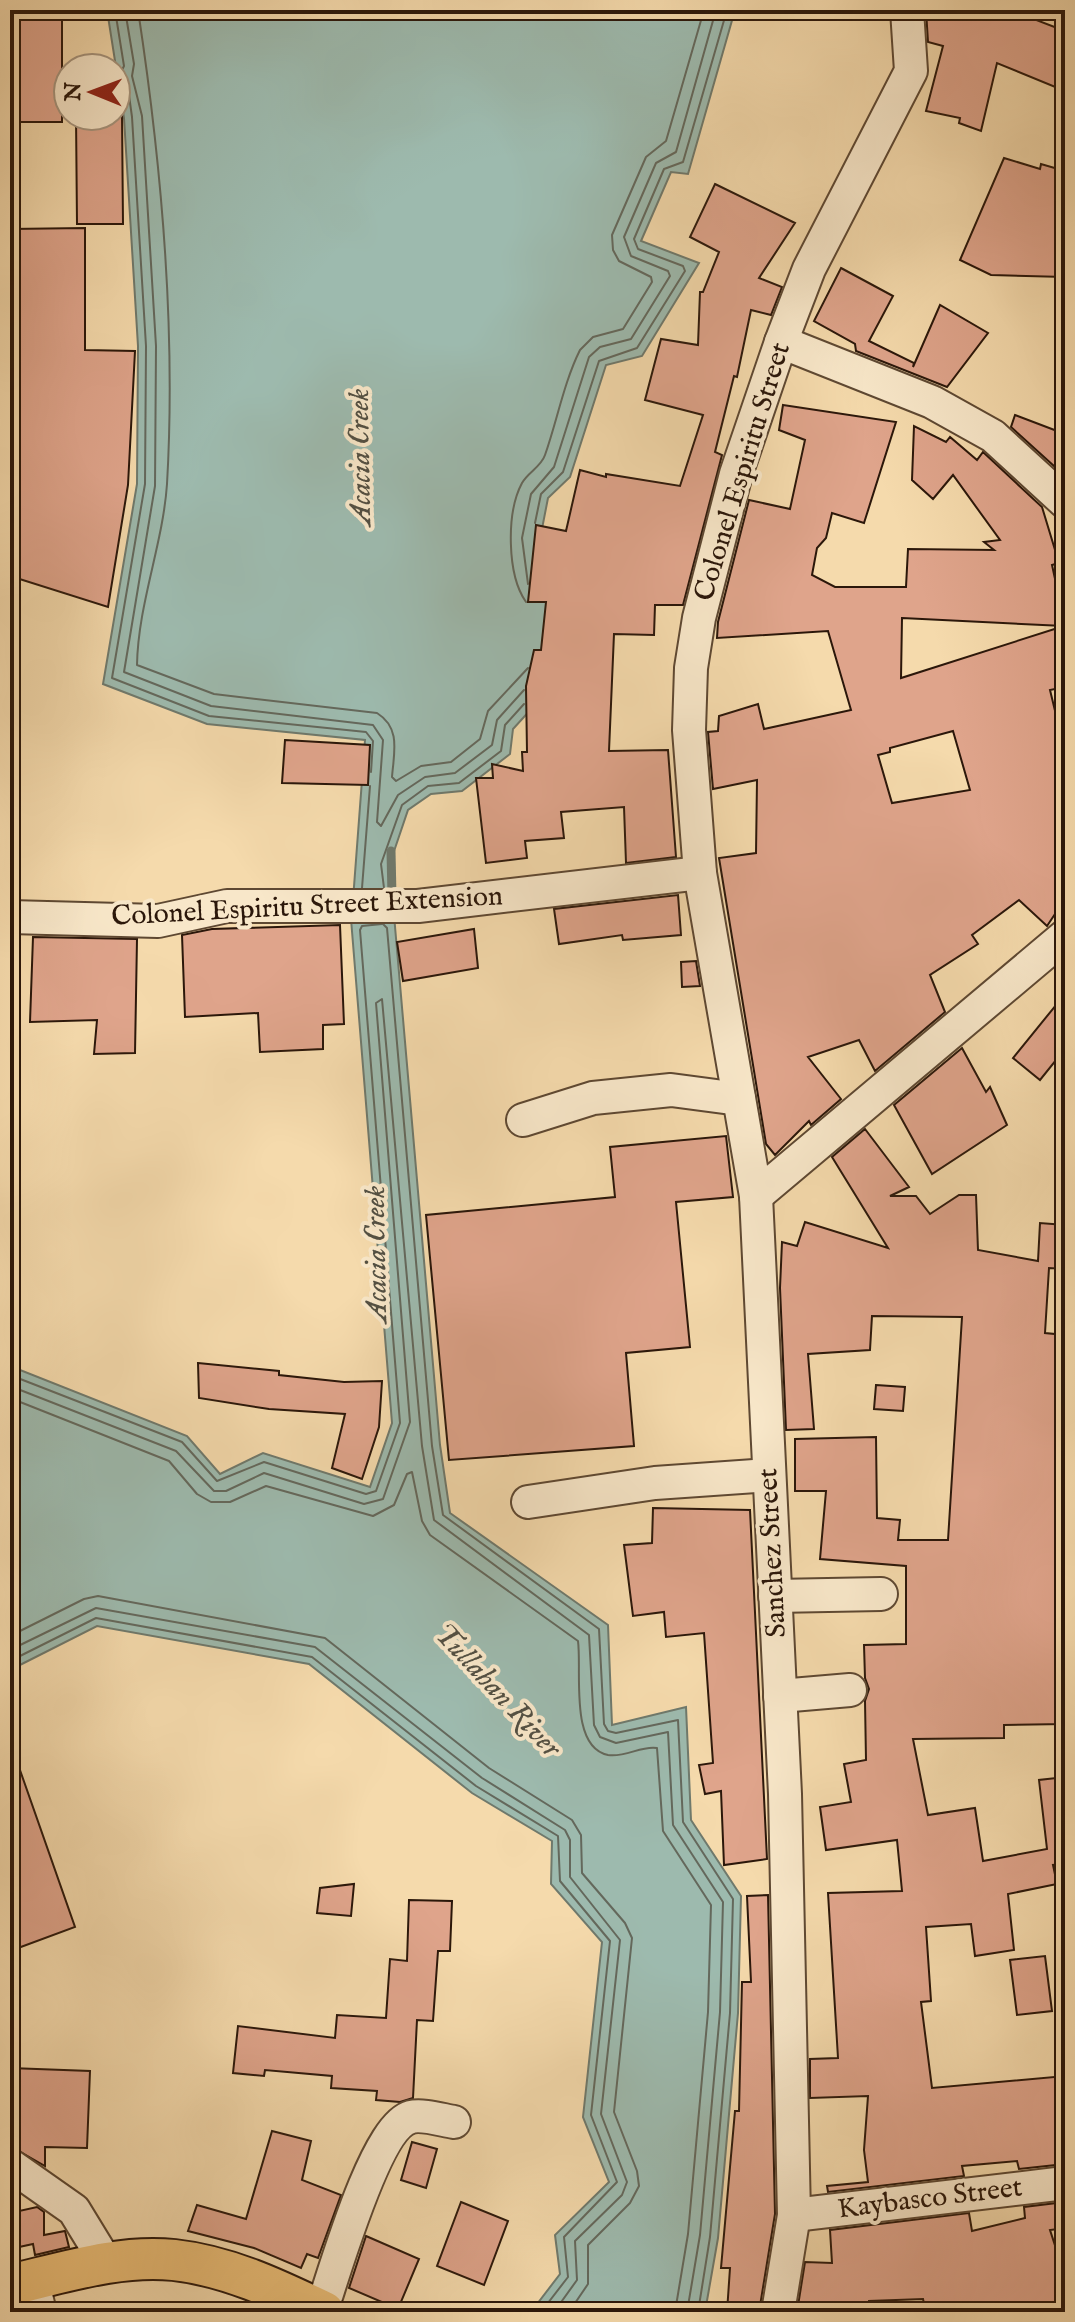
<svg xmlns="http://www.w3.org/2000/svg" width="1075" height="2322" font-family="'IM FELL English',serif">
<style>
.water{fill:#9dbaae;stroke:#6f796c;stroke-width:2}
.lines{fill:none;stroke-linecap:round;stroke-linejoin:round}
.shore{stroke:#64685c;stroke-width:2}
.stream{stroke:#6f796c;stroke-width:9}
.building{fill:#dfa48b;stroke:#2b170a;stroke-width:2;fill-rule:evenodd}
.minor-casing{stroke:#5e4832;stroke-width:36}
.major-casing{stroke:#2b170a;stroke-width:44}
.minor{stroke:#f8e7c9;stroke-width:32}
.major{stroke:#eabd76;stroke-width:40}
.labels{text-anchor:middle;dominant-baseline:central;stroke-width:8;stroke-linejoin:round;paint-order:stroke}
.street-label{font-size:28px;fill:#2b170a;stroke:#f8e7c9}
.water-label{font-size:30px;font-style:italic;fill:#535043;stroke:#f8e7c9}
</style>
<rect width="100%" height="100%" fill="#f5daac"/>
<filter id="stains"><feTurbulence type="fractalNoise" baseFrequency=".0025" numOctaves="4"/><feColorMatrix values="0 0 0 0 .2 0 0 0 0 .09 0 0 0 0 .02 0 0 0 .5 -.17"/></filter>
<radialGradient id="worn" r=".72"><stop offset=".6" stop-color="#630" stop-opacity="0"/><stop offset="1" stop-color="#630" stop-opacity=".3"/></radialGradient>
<g class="water">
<polygon points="107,10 735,10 688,174 671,172 641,241 699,263 642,356 606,365 570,477 548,498 540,539 555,683 513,729 510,754 462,791 431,794 408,810 389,866 393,899 353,900 365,740 207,724 103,684 137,484 138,346 124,118"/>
<polygon points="394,915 440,1445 450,1513 608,1625 612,1725 686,1707 691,1820 741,1896 738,2013 718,2238 705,2312 531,2312 560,2274 555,2235 609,2182 583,2117 602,1942 551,1884 552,1841 472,1793 309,1664 97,1626 10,1670 10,1366 187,1436 220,1474 263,1453 370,1487 392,1423 351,919"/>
</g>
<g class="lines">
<g class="shore">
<polyline points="115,10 124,66 118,78 128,88 132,117 146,346 145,484 112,678 209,716 366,732 373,741 371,772"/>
<polyline points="125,10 134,64 132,76 142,116 156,346 155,486 124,672 211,706 373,725 383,740 377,822 381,826 398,795 425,777 455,773 492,745 497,720 524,690"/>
<path d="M138 10C161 161 176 330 167 484 163 544 138 604 137 665L214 694 377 713C401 728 394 752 392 777L396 781 421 766 451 762 480 739 488 711 528 668"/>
<polyline points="535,523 541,494 563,472 599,361 637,348 685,271 683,266 638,249 634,239 664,169 683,162 727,10"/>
<polyline points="528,584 522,538 531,494 554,467 589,357 600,347 631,339 670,276 668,271 631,256 624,237 656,163 676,152 716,10"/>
<path d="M526 602C507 575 506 513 522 483 528 472 541 467 545 455 557 421 564 382 580 350L593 337 623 329 652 282 651 277 619 261 613 250 612 235 646 157 666 141 704 10"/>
<polyline points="362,888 370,786"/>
<polyline points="384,888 381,864 402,805 428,786 459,783 501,751 505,725 524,704"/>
<polyline points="383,924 387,928 432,1446 443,1515 599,1629 604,1724 608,1731 616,1733 678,1720 683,1822 733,1899 730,2013 710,2237 698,2312"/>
<polyline points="10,1375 182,1442 217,1481 264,1462 366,1494 376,1491 400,1423 360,930 362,926 382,924"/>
<polyline points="10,1386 176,1451 214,1491 226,1491 264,1473 364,1504 383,1499 410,1422 376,1003 382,999 422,1446 434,1520 589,1635 594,1725 600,1737 616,1743 668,1732 673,1825 723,1902 720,2012 700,2235 687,2312"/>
<path d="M10 1398 169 1461 197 1494 211 1502H230L266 1486 373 1516 394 1505 407 1474 412 1472 422 1521 430 1535 578 1641C582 1671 569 1747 608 1755 625 1758 642 1745 657 1748L663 1831 711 1905 708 2012 688 2234 675 2312"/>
<polyline points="10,1636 84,1599 98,1596 325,1638 489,1768 572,1820 581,1835 582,1873 625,1923 632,1938 614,2112 637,2171 639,2186 630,2203 588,2245 588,2284 569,2312"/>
<polyline points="10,1650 96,1608 315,1647 482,1778 565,1830 570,1840 570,1877 620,1940 601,2114 627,2182 622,2195 575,2241 577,2280 554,2312"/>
<polyline points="10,1661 96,1618 312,1657 476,1786 558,1836 560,1881 610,1941 591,2115 617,2182 564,2237 568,2277 541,2312"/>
</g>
<polyline class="stream" points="391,851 392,896"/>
</g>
<g class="building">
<rect x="10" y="10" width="52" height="112"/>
<polygon points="926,10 1010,10 1065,31 1065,91 997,63 981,131 959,123 960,118 926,111 943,46 928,42"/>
<polygon points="76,116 122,116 123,224 77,224"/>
<polygon points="1004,158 1040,169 1041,164 1065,171 1065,277 991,275 960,260"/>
<polygon points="715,184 795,223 759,278 782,287 771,315 751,310 737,377 734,376 715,452 722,455 683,605 655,605 654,635 614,634 609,751 668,750 676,857 626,863 624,807 561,812 564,838 525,841 527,858 486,863 476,778 493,778 492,764 523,771 522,752 527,752 526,686 534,650 541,650 546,602 528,602 536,525 566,531 580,470 606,477 606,474 680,486 703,415 645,400 661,339 698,345 700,292 703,292 719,252 690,237"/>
<polygon points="85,228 85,350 135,351 128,485 108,607 10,576 10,229"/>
<polygon points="841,268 893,296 869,341 914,363 913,367 940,305 988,333 947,387 856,351 855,344 814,321"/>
<path d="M783 405 896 422 864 523 832 513 826 538 817 548 812 575 835 587H906L908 549 994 550 984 542 1000 540 953 475 933 499 912 480 914 426 946 442 950 437 977 460 983 452 1042 507 1059 563 1052 565 1065 625V687L1050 690 1065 752V899L1047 926 1019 900 972 935 978 944 930 975 945 1012 875 1071 859 1040 808 1057 841 1099 811 1125 809 1121 775 1155 766 1144 719 858 756 853 757 780 713 789 708 732 718 731 719 716 758 704 764 729 851 710 828 631 717 638 718 622 749 500 790 509 805 440 779 430ZM902 618 1064 626 901 678ZM953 731 970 790 892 803 878 755 890 752V748Z"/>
<polygon points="1015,415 1065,434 1065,476 1011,427"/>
<polygon points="285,740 370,745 368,785 282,783"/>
<polygon points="678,895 681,935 623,940 622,935 559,944 554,909"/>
<polygon points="340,925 344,1024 323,1025 323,1049 260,1052 258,1013 185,1017 182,935 212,929"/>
<polygon points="474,929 478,968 403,981 397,942"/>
<polygon points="33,937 137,939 135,1053 94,1054 97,1020 30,1022"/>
<polygon points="696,961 700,986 682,987 681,962"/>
<polygon points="1065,994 1065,1049 1040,1080 1013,1058"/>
<polygon points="962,1048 986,1092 990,1087 1007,1125 932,1174 894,1105"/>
<polygon points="865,1129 909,1187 890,1196 916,1196 930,1214 959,1195 976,1195 978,1250 1038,1261 1040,1223 1065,1225 1065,1269 1049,1268 1045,1333 1065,1335 1065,1724 1004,1725 1004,1738 913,1739 928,1815 975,1808 983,1861 1047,1849 1039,1780 1065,1777 1065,1864 1053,1865 1057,1884 1008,1894 1014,1950 975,1956 971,1924 926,1927 931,2001 921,2002 932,2088 1065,2076 1065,2164 1019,2169 1017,2161 962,2166 964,2176 828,2192 827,2186 868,2182 864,2150 868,2096 810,2098 810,2059 838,2058 828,1893 902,1891 897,1840 826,1850 820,1807 851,1802 844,1764 866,1760 865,1701 869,1689 865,1678 864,1645 906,1644 906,1566 820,1559 826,1491 795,1491 795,1439 876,1437 877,1518 900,1520 898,1540 948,1540 962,1317 872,1316 870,1350 808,1354 814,1429 786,1430 780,1288 782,1242 797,1246 805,1222 888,1248 832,1157"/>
<polygon points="726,1136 733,1197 676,1202 690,1347 626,1353 634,1446 449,1460 426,1215 615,1197 610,1147"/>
<polygon points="198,1363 279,1371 279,1375 344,1382 382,1381 379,1427 362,1479 332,1468 345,1414 269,1409 199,1398"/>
<polygon points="876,1385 905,1387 903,1411 874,1409"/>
<polygon points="653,1508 750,1510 767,1859 724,1865 721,1791 705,1794 699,1765 713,1763 704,1633 666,1637 664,1612 633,1616 624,1545 652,1543"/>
<polygon points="14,1753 75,1927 10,1951 10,1754"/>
<polygon points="354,1884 351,1916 317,1913 320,1888"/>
<polygon points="768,1895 775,2214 759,2312 727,2312 730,2268 721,2268 735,2111 739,2111 742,1982 751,1982 747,1896"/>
<polygon points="409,1900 452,1901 450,1951 438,1951 433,2021 417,2020 413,2098 400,2102 376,2100 377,2091 331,2088 332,2076 265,2070 264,2076 233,2073 238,2026 335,2038 337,2015 386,2018 390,1959 407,1961"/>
<polygon points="1045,1956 1052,2011 1017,2015 1010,1960"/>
<polygon points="10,2068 90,2071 87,2148 45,2147 45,2166 10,2146"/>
<polygon points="272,2131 311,2141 302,2180 341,2195 318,2258 307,2254 301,2268 254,2248 188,2231 197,2205 246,2219"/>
<polygon points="412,2142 437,2149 426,2188 401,2180"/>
<polygon points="461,2202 508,2221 484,2285 437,2266"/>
<polygon points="1065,2202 1065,2228 1050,2230 1065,2276 1065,2312 926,2312 923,2299 869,2301 868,2312 797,2312 805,2262 832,2263 830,2230 969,2213 972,2231 1025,2218 1024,2207"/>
<polygon points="37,2207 44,2212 44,2235 65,2231 69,2247 35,2255 33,2244 10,2249 10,2213"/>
<polygon points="366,2236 419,2259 398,2309 349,2288"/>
</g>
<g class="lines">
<g class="minor-casing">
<g id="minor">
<polyline points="781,342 932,402 993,436 1065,502"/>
<polyline points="10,917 158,921 227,906 418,906 700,873"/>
<polyline points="523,1120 593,1098 671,1090 739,1099"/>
<polyline points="756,1196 1065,936"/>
<polyline points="528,1502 655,1483 769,1475"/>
<polyline points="775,1596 881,1594"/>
<polyline points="780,1696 850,1690"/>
<polyline points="10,2165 74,2210 107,2264"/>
<polyline points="794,2215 1065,2183"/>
<polyline points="32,2280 40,2312"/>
<path d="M321 2312C334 2274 375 2127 411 2117 422 2114 442 2120 454 2122"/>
<polyline points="778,2312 794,2215 785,1794 756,1196 700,873 689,730 691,668 699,618 736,474 781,342 809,269 911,71 907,10"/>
</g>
</g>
<g class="major-casing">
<path id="major" d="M10 2285C62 2273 120 2254 174 2260 228 2266 276 2289 324 2312"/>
</g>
<use href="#minor" class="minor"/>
<use href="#major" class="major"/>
</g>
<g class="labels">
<g class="street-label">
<text transform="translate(743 472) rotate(-73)">Colonel Espiritu Street</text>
<text transform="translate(307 907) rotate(-3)">Colonel Espiritu Street Extension</text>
<text transform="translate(773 1553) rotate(-93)">Sanchez Street</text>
<text transform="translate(930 2199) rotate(-7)">Kaybasco Street</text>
</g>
<g class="water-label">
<text transform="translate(361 457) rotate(-91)">Acacia Creek</text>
<text transform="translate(377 1254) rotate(-91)">Acacia Creek</text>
<text transform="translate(497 1691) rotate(47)">Tullahan River</text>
</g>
</g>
<rect width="1075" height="2322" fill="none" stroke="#f5daac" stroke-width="40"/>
<rect x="12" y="12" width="1051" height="2298" fill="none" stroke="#2b170a" stroke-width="4"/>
<rect x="20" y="20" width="1035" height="2282" fill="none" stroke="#2b170a" stroke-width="2"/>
<g transform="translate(92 92) rotate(271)"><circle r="38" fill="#f8e7c9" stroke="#a6947d" stroke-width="2"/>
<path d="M0-6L14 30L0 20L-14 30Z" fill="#8f2418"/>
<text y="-12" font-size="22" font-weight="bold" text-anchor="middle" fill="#2b170a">N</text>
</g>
<rect width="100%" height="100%" filter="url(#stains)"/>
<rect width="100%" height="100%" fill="url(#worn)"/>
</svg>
